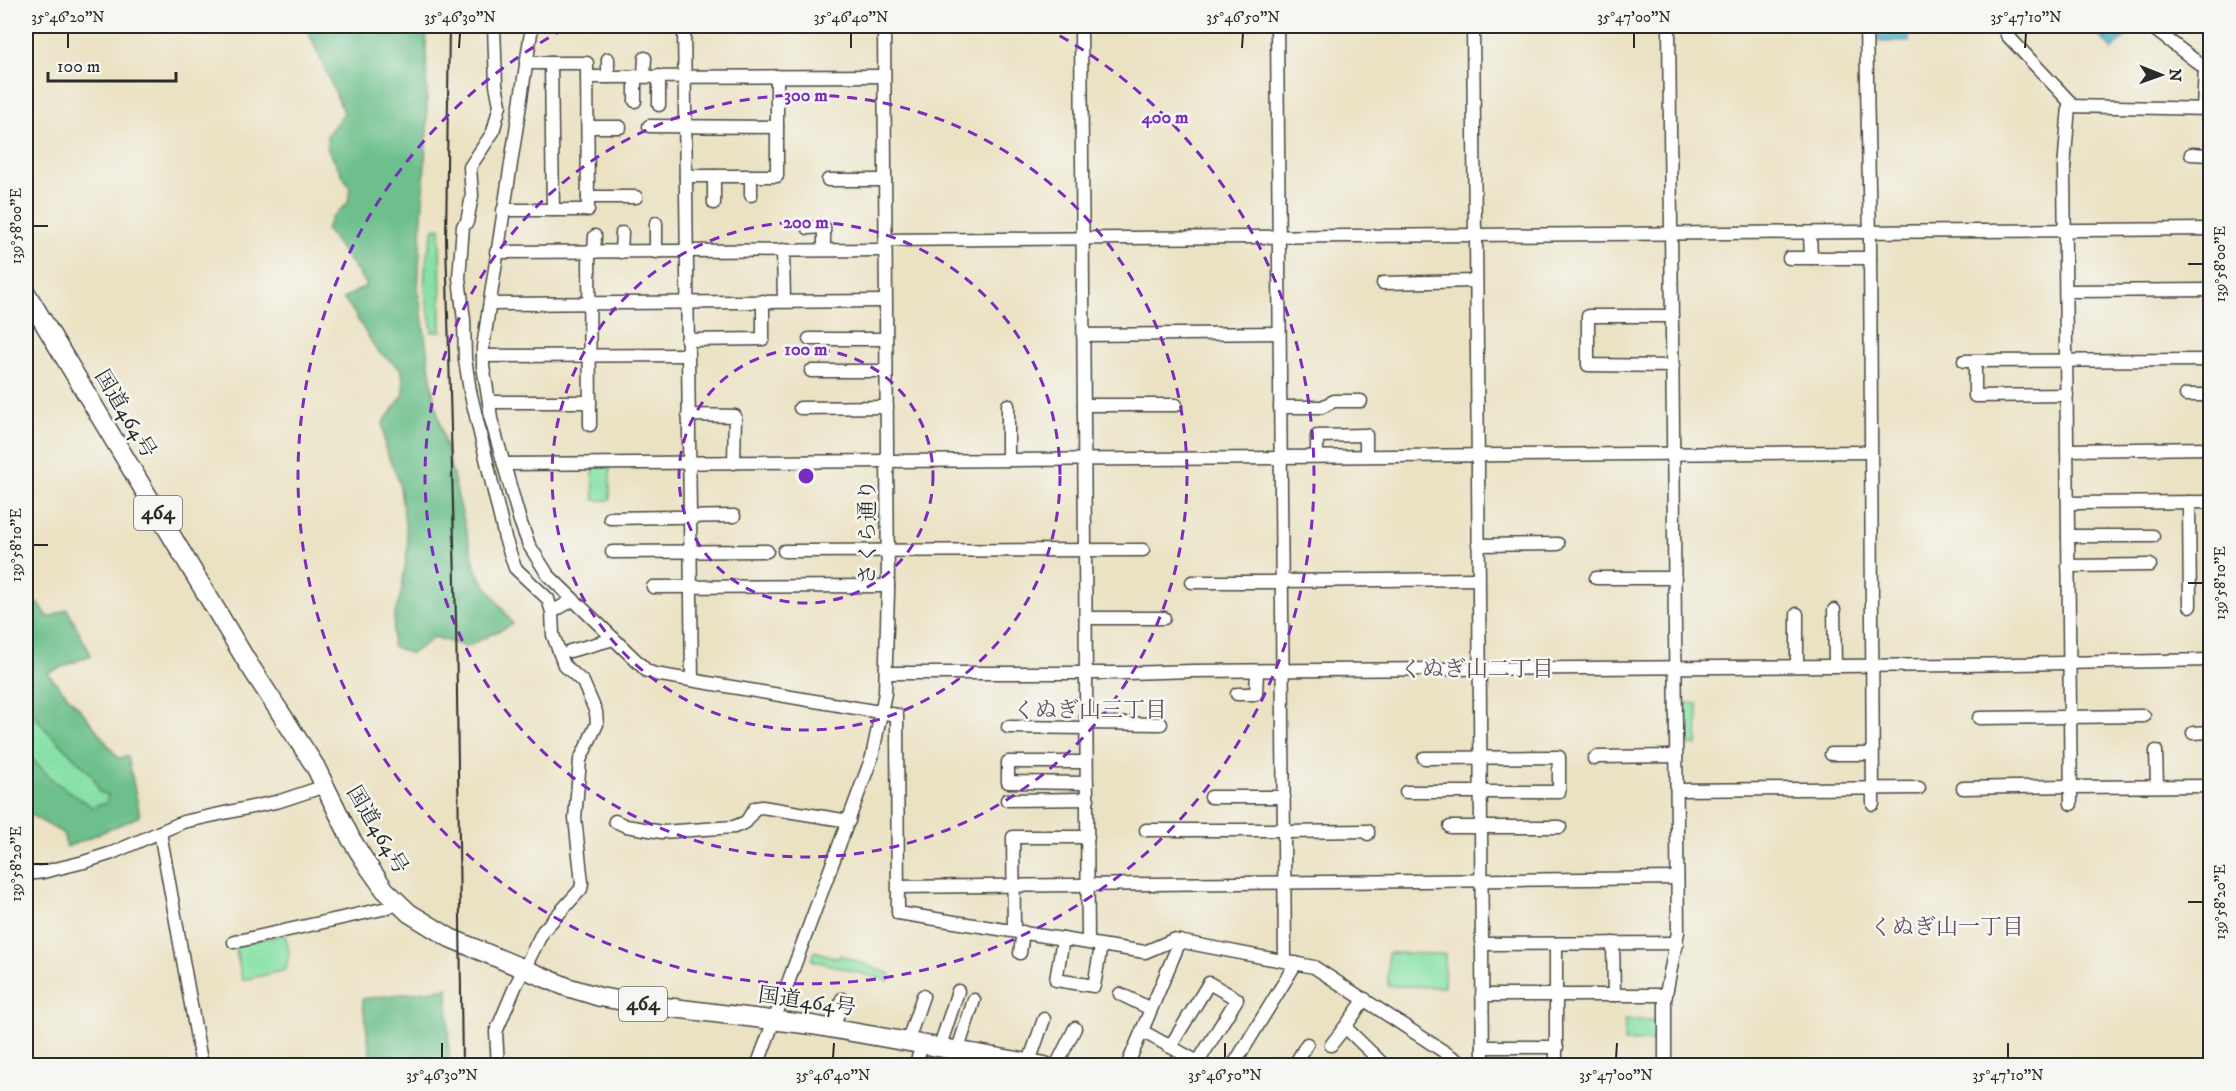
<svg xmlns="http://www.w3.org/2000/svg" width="2236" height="1091" font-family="'IM FELL DW Pica','Noto Serif JP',serif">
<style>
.green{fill:#87e1a6;stroke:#598668;stroke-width:1.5}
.forest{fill:#6dbf8b;stroke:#4c755b;stroke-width:1.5}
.water{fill:#48b1c7;stroke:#3a6e79;stroke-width:1.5}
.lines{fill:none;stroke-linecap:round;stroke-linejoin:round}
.minor-casing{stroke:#484642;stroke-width:15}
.highway-casing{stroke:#484642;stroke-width:21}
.minor{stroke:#fff;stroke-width:12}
.highway{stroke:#fff;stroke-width:18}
.rail{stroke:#2b2b2b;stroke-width:2}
.ticks{fill:none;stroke:#2b2b2b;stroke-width:2}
.ring{fill:none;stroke:#7b2cbf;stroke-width:3;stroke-dasharray:10 8}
.labels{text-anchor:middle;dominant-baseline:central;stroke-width:5;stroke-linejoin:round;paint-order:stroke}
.shield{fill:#f6f6f2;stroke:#686867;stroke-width:1.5}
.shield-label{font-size:20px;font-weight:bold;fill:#2b2b2b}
.street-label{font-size:21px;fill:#2b2b2b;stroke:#f6f6f2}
.neighbourhood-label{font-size:22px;fill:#614f5d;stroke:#f6f6f2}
.centre{fill:#7b2cbf;stroke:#f6f6f2;stroke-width:3}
.ring-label{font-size:18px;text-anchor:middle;font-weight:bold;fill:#7b2cbf;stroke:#f6f6f2;stroke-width:5;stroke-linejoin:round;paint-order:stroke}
.neatline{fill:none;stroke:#2b2b2b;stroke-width:2}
.ticks-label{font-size:15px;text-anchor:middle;fill:#2b2b2b}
</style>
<rect width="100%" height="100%" fill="#f6f6f2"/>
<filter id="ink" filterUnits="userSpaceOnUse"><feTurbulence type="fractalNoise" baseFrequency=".0167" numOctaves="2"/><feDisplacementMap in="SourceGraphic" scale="12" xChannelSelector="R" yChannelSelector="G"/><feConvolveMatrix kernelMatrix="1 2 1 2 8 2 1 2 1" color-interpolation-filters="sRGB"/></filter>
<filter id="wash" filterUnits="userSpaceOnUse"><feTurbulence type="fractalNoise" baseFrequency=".008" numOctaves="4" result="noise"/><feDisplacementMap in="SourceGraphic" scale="24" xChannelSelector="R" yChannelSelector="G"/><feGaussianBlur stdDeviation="1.35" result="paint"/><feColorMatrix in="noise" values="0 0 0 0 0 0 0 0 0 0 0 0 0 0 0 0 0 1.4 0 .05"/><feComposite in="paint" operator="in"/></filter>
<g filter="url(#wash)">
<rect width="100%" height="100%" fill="#ebe2c3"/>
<g class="green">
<path d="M440 228 441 331 432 332C431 317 426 304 425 290 423 268 428 249 434 229Z"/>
<polygon points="593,466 610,466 610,500 594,500"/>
<polygon points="26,604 39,604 49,618 67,609 91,655 47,673 84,714 118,758 128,757 140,816 67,847 63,833 26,812"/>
<polygon points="1685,703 1698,704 1697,745 1686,745"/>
<polygon points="285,934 289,952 286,970 242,980 235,945"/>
<polygon points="815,951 838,959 840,955 891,974 889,981 812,960"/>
<polygon points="1388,953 1445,954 1444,987 1388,986"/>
<polygon points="1625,1020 1659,1020 1659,1041 1624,1042"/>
</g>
<g class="forest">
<polygon points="306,26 426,26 427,127 418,287 434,398 476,571 513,624 466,647 435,637 411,654 392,646 394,618 401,594 408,545 399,481 385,449 383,423 404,394 402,370 377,351 351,308 343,299 367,285 326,229 333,216 348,203 350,188 327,148 327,135 344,113"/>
<polygon points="26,604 39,604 49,618 67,609 91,655 47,673 84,714 118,758 128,757 140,816 67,847 63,833 31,815 26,816 26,753 55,782 94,808 98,804 106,804 108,794 100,793 92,775 44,728 26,705"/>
<polygon points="448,988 449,1065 372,1065 362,999"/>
</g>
<g class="water">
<rect x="1878" y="26" width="31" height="16"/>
<polygon points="2091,26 2134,26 2135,27 2112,50"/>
</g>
</g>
<g filter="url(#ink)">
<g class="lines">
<g class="minor-casing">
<g id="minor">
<polyline points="494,26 496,85 500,105 493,132 470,167 472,196 467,222 463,226 459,278 464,320 465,359 470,391 505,538 515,568 548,599 552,612 553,635 564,665 583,682 596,712 597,724 580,760 575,818 582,883 581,889 543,931 515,987 496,1032 498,1066"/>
<polyline points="532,26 483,347 483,366 489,402 590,402"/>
<polyline points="684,26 692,680"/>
<polyline points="1081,26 1088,942"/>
<polyline points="1277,26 1285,960"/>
<polyline points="1473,26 1475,236"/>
<polyline points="1866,26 1870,241 1873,804"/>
<polyline points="2004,26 2007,35 2069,101 2069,106 2064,168 2071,804"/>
<polyline points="2150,26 2210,72"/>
<polyline points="551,63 553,210"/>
<polyline points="644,76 645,58"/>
<polyline points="587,77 884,76"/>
<polyline points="608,77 608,59"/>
<polyline points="635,101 635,76"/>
<polyline points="659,105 659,76"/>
<polyline points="2069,106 2210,109"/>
<polyline points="2203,109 2205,69"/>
<polyline points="649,126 777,127"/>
<polyline points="588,127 620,127"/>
<polyline points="2191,154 2210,155"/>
<polyline points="686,176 777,176 777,76"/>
<polyline points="828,180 885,180"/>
<polyline points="751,195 751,176"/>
<polyline points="588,197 636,197"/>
<polyline points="714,203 714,176"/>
<polyline points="503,210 588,210 587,63 526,63"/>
<polyline points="808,228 824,227 824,250"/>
<polyline points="1810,233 1811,258"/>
<polyline points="1476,236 1483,1066"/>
<polyline points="885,240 2210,229"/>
<polyline points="783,250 784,301"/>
<polyline points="496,252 885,250"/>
<polyline points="589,252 590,425"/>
<polyline points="594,252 595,236"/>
<polyline points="621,252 622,233"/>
<polyline points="656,252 656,223"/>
<polyline points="1789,258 1870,258"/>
<polyline points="1383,283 1476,281"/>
<polyline points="2066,291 2210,290"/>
<polyline points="490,304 885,301"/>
<polyline points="1672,316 1588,316 1588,365 1673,366"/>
<polyline points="1083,335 1279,333"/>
<polyline points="809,339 885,339"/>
<polyline points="687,340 763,339 763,301"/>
<polyline points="483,356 687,355"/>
<polyline points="1964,361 2210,360"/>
<polyline points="1975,361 1975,396 2067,395"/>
<polyline points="811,371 886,371"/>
<polyline points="2186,395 2210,395"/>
<polyline points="489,402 491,419 520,521 529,545 548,575 647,671 655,674 897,715 898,913 1145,952 1173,940 1314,967 1466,1066"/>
<polyline points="1008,405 1008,460"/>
<polyline points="1084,405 1176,405"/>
<polyline points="1280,407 1322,407 1334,401 1361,401"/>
<polyline points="800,408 887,407"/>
<polyline points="688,415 735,416 734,463"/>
<polyline points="2067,450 2210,448"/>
<polyline points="1317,456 1317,436 1366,435 1366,455"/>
<polyline points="1281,457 1870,452"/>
<polyline points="505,464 1281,458"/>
<polyline points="2189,502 2190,606"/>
<polyline points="2068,503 2210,502"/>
<polyline points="610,518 734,516"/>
<polyline points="2068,536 2153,536"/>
<polyline points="1478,545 1558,544"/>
<polyline points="784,551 1143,550"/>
<polyline points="612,552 767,551"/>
<polyline points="2068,566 2150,565"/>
<polyline points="1596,578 1675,578"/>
<polyline points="1282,581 1478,579"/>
<polyline points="1192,582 1282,582"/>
<polyline points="653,587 888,586"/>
<polyline points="1834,610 1835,665"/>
<polyline points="552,612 573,600"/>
<polyline points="1797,614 1797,665"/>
<polyline points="1086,618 1164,618"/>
<polyline points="570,651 614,639"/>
<polyline points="887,673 1127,673 1193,671 1964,665 2210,660"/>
<polyline points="1237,694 1256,694 1257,671"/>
<polyline points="1979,718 2144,716"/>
<polyline points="1087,723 1161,724"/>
<polyline points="1008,727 1086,728"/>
<polyline points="2193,733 2210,732"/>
<polyline points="2156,751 2157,786"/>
<polyline points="1831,754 1872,754"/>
<polyline points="1594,759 1597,757 1676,756"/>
<polyline points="1086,762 1008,762 1008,782 1087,783"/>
<polyline points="2071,787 2210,786"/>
<polyline points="1963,788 2071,786"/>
<polyline points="1677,790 1919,788"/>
<polyline points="1406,792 1559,792 1559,757 1424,758"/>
<polyline points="1211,797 1284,797"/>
<polyline points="1007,800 1088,799"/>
<polyline points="615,821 626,826 662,832 734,827 746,822 755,808 762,807 849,821"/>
<polyline points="1450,827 1560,827"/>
<polyline points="1146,830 1284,830"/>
<polyline points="160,832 202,1066"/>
<polyline points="1284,832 1368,831 1368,834"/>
<polyline points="26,874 43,872 84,862 112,853 183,822 280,801 325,786"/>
<polyline points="899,887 1677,878"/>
<polyline points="1014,930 1013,837 1088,837"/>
<polyline points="1063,939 1056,980 1094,986 1101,946"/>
<polyline points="234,942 387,908 397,903"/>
<polyline points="1613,943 1614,995"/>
<polyline points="1482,944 1677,943"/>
<polyline points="1556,944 1556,1064"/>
<polyline points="1020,953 1023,932"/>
<polyline points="1120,994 1151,1009"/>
<polyline points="1482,995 1666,995"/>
<polyline points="1365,999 1345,1027 1385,1066"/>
<polyline points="834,1028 842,999"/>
<polyline points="1142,1031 1198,1062 1237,999 1209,983 1170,1047"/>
<polyline points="908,1040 923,996"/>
<polyline points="1331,1045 1345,1027"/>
<polyline points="940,1046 958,991"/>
<polyline points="1483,1047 1557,1047"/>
<polyline points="958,1049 974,1000"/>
<polyline points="1029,1062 1044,1019"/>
<polyline points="757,1066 872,757 885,693 888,591 884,26"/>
<polyline points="915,1066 923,1043"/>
<polyline points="1056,1066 1075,1028"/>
<polyline points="1127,1066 1180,941"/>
<polyline points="1233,1066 1296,963"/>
<polyline points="1294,1066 1307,1044"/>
<polyline points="1665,1066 1665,999 1678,932 1669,26"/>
</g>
</g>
<g class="highway-casing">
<polyline id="highway" points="26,293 246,660 315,766 351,839 368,866 385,890 409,913 450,938 567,987 600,997 641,1004 812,1025 1045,1066"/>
</g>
<use href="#minor" class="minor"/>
<use href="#highway" class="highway"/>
<polyline class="rail" points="449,26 446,239 456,620 462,1066"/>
</g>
</g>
<path class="ticks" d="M68 48V33M459 48 460 33M851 48V33M1242 48 1243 33M1634 48V33M2025 48 2026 33M33 226H48M2188 264H2203M33 545H48M2188 583H2203M33 864H48M2188 902H2203M442 1058V1043M833 1058 834 1043M1225 1058V1043M1616 1058 1617 1043M2008 1058V1043"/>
<g class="ring">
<circle cx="806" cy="476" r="127"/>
<circle cx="806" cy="476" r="254"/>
<circle cx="806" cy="476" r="381"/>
<path d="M1044 27A508 508 0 1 1 568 27"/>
</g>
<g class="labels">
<g class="shield">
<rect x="134" y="496" width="48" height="34" rx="4.5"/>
<rect x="619" y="987" width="48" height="34" rx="4.5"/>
</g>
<g class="shield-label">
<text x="158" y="513">464</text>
<text x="643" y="1004">464</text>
</g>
<g class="street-label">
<text transform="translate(125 414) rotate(59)">国道464号</text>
<text transform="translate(868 532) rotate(-90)">さくら通り</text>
<text transform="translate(377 830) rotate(59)">国道464号</text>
<text transform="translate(807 1002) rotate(8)">国道464号</text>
</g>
<g class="neighbourhood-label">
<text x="1477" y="669">くぬぎ山二丁目</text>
<text x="1090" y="710">くぬぎ山三丁目</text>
<text x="1947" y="927">くぬぎ山一丁目</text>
</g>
</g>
<circle cx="806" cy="476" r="9" class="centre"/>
<g class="ring-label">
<text x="806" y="101">300 m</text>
<text x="1165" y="123">400 m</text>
<text x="806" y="228">200 m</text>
<text x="806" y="355">100 m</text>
</g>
<rect width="2236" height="1091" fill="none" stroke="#f6f6f2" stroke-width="66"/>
<g transform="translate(2161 75) rotate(91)" stroke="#f6f6f2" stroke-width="4.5" paint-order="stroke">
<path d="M0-4.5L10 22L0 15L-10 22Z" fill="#2b2b2b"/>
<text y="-9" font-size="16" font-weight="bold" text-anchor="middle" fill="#2b2b2b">N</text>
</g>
<path d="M48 72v9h128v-9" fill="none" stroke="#2b2b2b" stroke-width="3"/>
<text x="57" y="72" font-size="18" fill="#2b2b2b" stroke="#f6f6f2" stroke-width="4.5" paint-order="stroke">100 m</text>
<rect x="33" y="33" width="2170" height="1025" class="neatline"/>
<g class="ticks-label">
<text x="68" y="22">35°46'20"N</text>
<text x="460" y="22">35°46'30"N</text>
<text x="851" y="22">35°46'40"N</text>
<text x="1243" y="22">35°46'50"N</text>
<text x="1634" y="22">35°47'00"N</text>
<text x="2026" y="22">35°47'10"N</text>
<text transform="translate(16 226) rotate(-90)" y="5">139°58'00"E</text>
<text transform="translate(2220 264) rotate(-90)" y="5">139°58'00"E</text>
<text transform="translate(16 545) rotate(-90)" y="5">139°58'10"E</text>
<text transform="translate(2220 583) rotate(-90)" y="5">139°58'10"E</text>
<text transform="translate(16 864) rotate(-90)" y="5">139°58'20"E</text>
<text transform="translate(2220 902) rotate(-90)" y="5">139°58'20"E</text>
<text x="442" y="1080">35°46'30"N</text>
<text x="833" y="1080">35°46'40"N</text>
<text x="1225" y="1080">35°46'50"N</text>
<text x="1616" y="1080">35°47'00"N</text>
<text x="2008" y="1080">35°47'10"N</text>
</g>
</svg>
